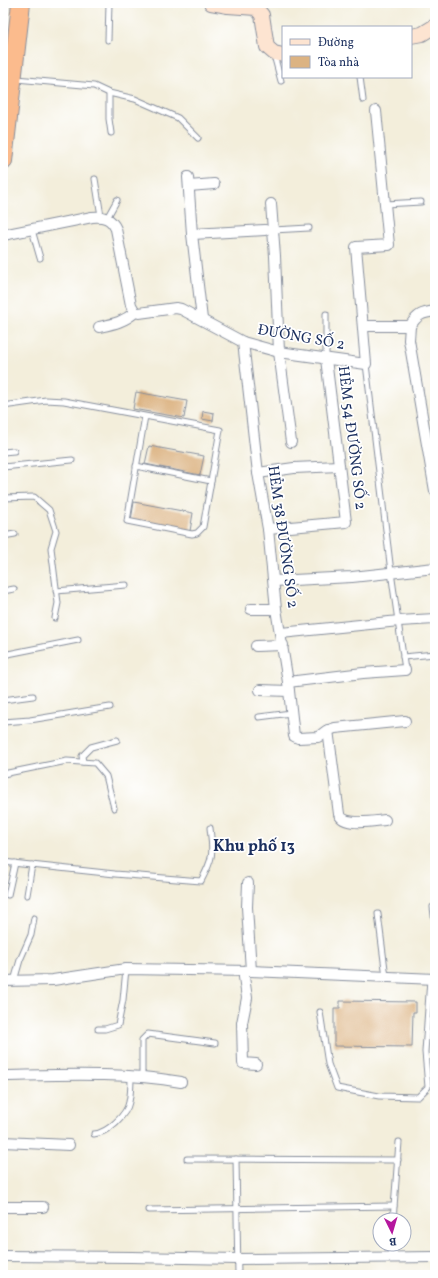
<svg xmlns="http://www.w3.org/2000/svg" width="438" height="1278" font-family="Vollkorn,serif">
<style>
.building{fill:#dcb382}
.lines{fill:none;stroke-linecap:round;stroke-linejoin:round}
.lane-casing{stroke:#878e9c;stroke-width:7}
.street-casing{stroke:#878e9c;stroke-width:12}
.secondary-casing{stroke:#878e9c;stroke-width:16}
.highway-casing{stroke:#878e9c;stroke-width:20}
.lane{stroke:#fff;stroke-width:5}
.street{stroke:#fff;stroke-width:10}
.secondary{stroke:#fde4d1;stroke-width:14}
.highway{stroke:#fbbb8d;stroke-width:18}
.labels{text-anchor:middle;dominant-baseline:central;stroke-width:3.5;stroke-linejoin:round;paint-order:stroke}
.street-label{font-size:15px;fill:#1b2f5e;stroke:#fff}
.neighbourhood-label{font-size:16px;font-weight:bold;fill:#1b2f5e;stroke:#fff}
</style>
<rect width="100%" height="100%" fill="#fff"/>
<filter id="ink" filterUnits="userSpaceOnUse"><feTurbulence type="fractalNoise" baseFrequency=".025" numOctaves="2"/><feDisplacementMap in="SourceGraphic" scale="8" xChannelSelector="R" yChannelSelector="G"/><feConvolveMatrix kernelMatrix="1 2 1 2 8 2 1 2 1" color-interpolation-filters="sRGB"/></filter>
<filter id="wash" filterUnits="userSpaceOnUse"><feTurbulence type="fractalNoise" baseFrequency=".012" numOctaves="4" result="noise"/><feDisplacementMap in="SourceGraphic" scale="16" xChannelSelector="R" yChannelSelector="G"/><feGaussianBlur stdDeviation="0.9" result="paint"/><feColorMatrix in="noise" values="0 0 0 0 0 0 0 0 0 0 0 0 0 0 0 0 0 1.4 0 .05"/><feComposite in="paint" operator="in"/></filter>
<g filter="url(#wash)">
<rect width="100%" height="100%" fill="#f3eedb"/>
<g id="blocks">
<g class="building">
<polygon points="136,392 187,401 184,418 133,409"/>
<polygon points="203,411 214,413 213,421 202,419"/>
<polygon points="149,446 204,456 200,475 145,464"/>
<polygon points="134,502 193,513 190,531 131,520"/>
<polygon points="340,1001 416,1002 416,1012 413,1012 412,1047 334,1046 334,1008 340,1008"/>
</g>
</g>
</g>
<g filter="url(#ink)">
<use href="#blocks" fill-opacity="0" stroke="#878e9c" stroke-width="1"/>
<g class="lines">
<g class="lane-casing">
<g id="lane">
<polyline points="108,40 109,3"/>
<polyline points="274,55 281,81"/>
<polyline points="360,77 363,100"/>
<polyline points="16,79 94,86 109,93 135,99 178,118 198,138"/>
<polyline points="109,93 109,119 111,133"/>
<polyline points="95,179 101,216"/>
<polyline points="385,204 421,202"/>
<polyline points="107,218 117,200"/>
<polyline points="32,230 40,258"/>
<polyline points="273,230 309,228"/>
<polyline points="326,359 326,314"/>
<polyline points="366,364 391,572 405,670"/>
<polyline points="3,406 46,400 64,401 220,430 203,527 197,533 192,534 127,521 145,416"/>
<polyline points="3,452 14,451"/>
<polyline points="136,466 211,481"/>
<polyline points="3,467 72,460"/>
<polyline points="3,498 34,497 49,510 56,531 51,548 58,603 55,618"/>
<polyline points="3,536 15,534"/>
<polyline points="3,591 14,589"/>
<polyline points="56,591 126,585"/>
<polyline points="3,655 78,640"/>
<polyline points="403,657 435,654"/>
<polyline points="3,700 33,696"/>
<polyline points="259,717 291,713"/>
<polyline points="3,722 30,720 110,707"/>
<polyline points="83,762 82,756 91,747 117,740"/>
<polyline points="3,774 67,761 95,763 106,776 114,808"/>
<path d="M3 862 115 874 201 881C214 857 213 853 210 828"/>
<polyline points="8,895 15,863"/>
<polyline points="27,895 32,865"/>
<polyline points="433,907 435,924"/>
<polyline points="378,914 386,977"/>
<polyline points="14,981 20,960 31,935 34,918"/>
<polyline points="320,1012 328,1064 337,1088 379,1096 418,1097 428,1087 425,1052 430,979"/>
<polyline points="98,1029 105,1029 118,1025 123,1000 126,969"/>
<polyline points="142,1077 142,1040 148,1034 215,1043"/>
<path d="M94 1134C108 1133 127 1114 129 1102 131 1093 131 1085 131 1076"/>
<polyline points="187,1159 398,1160"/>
<polyline points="236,1159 238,1275"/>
<polyline points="149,1210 394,1206"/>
<polyline points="393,1220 399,1142"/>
<polyline points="390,1258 391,1244"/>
</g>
</g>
<g class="street-casing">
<g id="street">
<polyline points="188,177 192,234 202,319"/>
<polyline points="189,186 214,184"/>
<polyline points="271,204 275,256 279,352 291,442"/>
<polyline points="192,234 265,230"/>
<path d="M3 235 92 217C104 216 111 218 116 229L131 305 135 312 139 313 176 308 181 309 243 342 279 352 366 364 356 247 389 245 376 111"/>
<polyline points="363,326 410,326 409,340 435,491"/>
<path d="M410 326C418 314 422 313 435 311"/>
<path d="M99 327C113 324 124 322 135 312"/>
<polyline points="243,342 258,473 268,529 276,609 288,682 294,736 298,738 318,737 326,731 335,728 405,721"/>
<polyline points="258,473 294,468 339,466"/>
<polyline points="268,529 346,522 326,359"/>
<polyline points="274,581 352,577 435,568"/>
<polyline points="251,609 276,609"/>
<polyline points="281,633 399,621 435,619"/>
<polyline points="256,646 283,645"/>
<polyline points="288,682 363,673 405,670"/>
<polyline points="260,690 289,691"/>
<path d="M328 730 339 814C344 827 374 821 385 820"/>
<polyline points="248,883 247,907 251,971"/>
<polyline points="245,972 244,977 247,998 242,1023 243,1063 256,1064"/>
<polyline points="3,981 53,980 126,969 251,971 435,979"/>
<path d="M3 1076C62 1075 123 1072 181 1082"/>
<polyline points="3,1142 69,1145"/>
<polyline points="3,1207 43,1207"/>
<polyline points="3,1256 131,1257 238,1259 435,1257"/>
</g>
</g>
<g class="secondary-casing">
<g id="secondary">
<polyline points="211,3 228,6 256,8 262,15 267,47 274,53 283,55"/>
<polyline points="411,36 422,34 435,26"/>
</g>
</g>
<g class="highway-casing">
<polyline id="highway" points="3,161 21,3"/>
</g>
<use href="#lane" class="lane"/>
<use href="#street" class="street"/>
<use href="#secondary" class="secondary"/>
<use href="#highway" class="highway"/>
</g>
</g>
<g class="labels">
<g class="street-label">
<text transform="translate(301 338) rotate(10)">ĐƯỜNG SỐ 2</text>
<text transform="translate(351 438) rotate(83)">HẺM 54 ĐƯỜNG SỐ 2</text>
<text transform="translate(282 537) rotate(82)">HẺM 38 ĐƯỜNG SỐ 2</text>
</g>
<g class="neighbourhood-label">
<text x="254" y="847">Khu phố 13</text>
</g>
</g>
<rect width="438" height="1278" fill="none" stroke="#fff" stroke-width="16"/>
<rect x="282" y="26" width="130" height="52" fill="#ffffff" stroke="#a4acbf"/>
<rect x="290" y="39" width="20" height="6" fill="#fde4d1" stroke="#a4acbf"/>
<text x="318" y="46" font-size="12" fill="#1b2f5e">Đường</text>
<rect x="290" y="56" width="20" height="12" fill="#dcb382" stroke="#a4acbf"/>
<text x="318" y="66" font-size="12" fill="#1b2f5e">Tòa nhà</text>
<g transform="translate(392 1232) rotate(175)"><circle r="19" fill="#ffffff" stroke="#a4acbf"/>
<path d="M0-3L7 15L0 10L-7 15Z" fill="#b5179e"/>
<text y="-6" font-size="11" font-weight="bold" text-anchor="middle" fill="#1b2f5e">B</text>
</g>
</svg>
